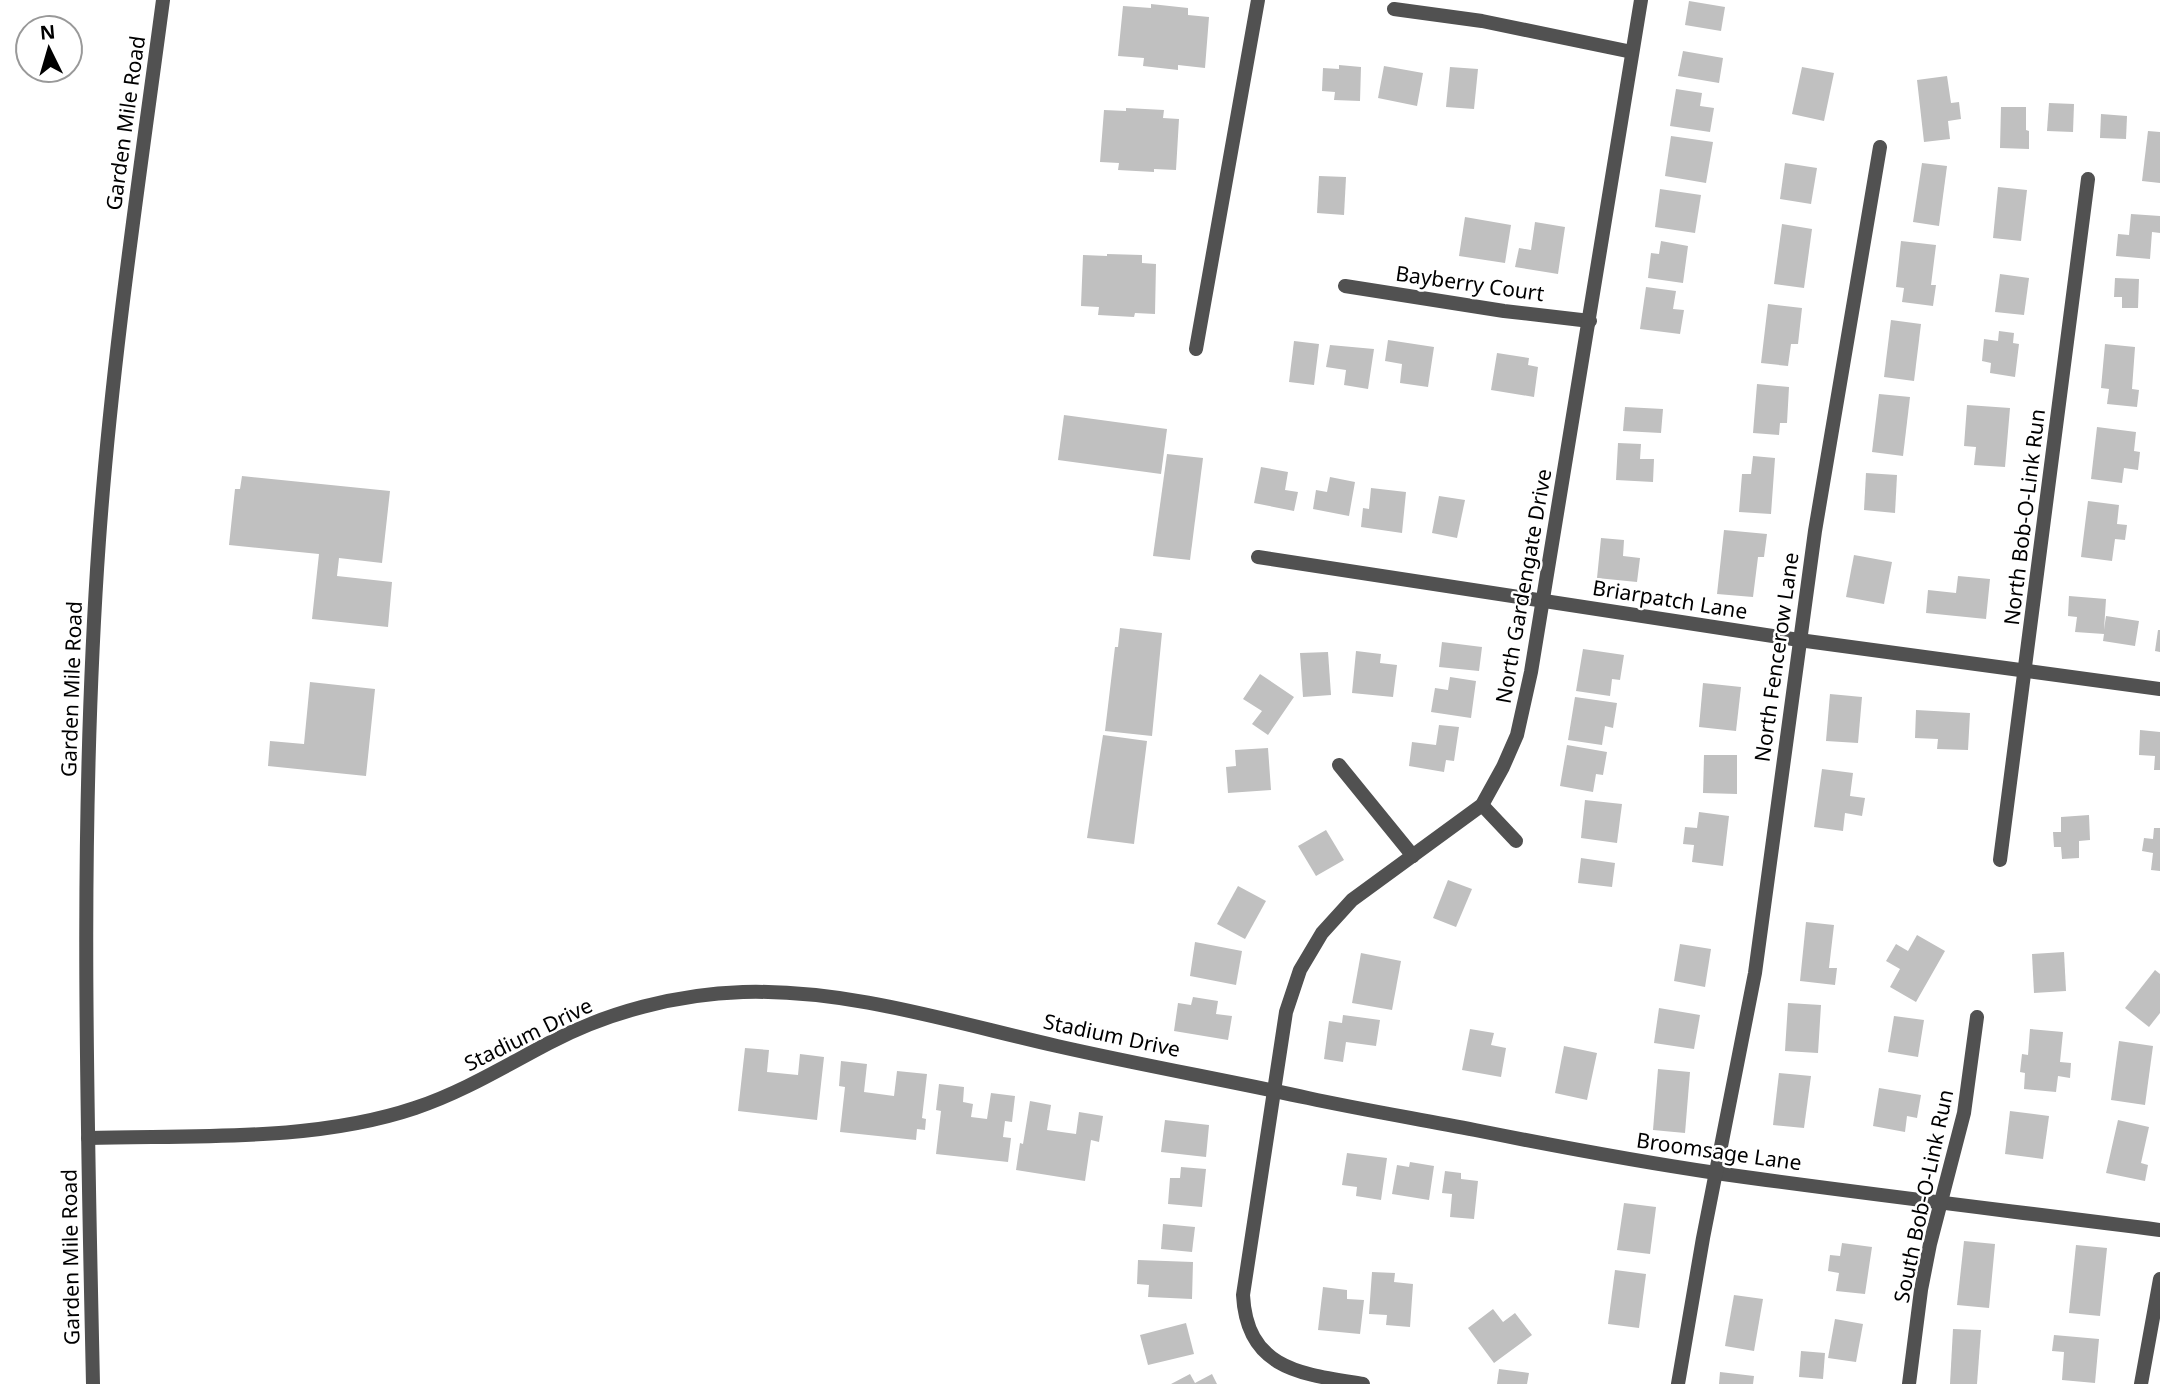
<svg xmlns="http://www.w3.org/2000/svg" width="2160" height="1384" font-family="'Noto Sans',sans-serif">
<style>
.building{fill:#c0c0c0}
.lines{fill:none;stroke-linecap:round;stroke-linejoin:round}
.minor{stroke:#515151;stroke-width:14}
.labels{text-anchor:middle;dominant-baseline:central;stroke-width:5;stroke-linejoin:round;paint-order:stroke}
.street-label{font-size:21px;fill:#000;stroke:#fff}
</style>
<rect width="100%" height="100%" fill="#fff"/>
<g class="building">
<polygon points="1689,1 1725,7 1721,31 1685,25"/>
<polygon points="1151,4 1188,8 1188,15 1209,17 1205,68 1178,65 1178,70 1143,66 1144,58 1118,56 1123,6 1151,8"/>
<polygon points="1683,51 1723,58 1719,83 1678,76"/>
<polygon points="1339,65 1361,67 1360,101 1334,100 1335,92 1322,91 1323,68 1339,69"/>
<polygon points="1384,66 1423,73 1417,106 1378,98"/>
<polygon points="1450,67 1478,69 1474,109 1446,107"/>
<polygon points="1802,67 1834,73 1824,121 1792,114"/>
<polygon points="1947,76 1951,103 1959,102 1961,119 1948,121 1950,139 1924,142 1917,80"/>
<polygon points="1676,89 1702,93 1700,106 1714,108 1710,132 1670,126"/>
<polygon points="2049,103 2074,104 2073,132 2047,131"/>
<polygon points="2001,107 2026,107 2026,130 2029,131 2029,149 2000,148"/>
<polygon points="1126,108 1164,110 1163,118 1179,119 1176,170 1154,169 1154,172 1118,170 1119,163 1100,162 1104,110 1126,111"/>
<polygon points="2101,114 2127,116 2126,139 2100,138"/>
<polygon points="2148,131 2160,132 2160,183 2142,181"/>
<polygon points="1671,136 1713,142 1706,183 1665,176"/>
<polygon points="1785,163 1817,168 1811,204 1780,199"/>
<polygon points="1922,163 1947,166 1939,226 1913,222"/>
<polygon points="1319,176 1346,177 1344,215 1317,213"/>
<polygon points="1998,187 2027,190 2021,241 1993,238"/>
<polygon points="1660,189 1701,195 1695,233 1655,227"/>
<polygon points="2131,214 2160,216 2160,233 2152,232 2150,259 2116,256 2118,234 2129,235"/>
<polygon points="1465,217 1511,225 1505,263 1459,256"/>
<polygon points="1535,222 1565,227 1558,274 1515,267 1519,248 1531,250"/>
<polygon points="1782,224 1812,229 1804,288 1774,284"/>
<polygon points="1661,241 1688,246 1683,283 1648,278 1651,253 1659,254"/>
<polygon points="1901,241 1936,245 1931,285 1936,285 1933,306 1902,302 1904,288 1896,287"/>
<polygon points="1107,254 1142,255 1142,263 1156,264 1155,314 1135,313 1134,317 1098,315 1099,307 1081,306 1083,255 1107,256"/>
<polygon points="2000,274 2029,278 2024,315 1995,312"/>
<polygon points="2115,278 2139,279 2138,308 2122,308 2122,297 2114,297"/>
<polygon points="1646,287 1676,291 1673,309 1684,310 1680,334 1640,329"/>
<polygon points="1768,304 1802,308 1798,344 1791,344 1788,366 1761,363"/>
<polygon points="1891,320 1921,324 1914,381 1884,377"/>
<polygon points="1999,331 2014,333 2013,343 2019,344 2015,377 1990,373 1991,363 1982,361 1984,339 1998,341"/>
<polygon points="1388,340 1434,347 1428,387 1400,383 1402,364 1385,361"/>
<polygon points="1294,341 1319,344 1314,385 1289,382"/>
<polygon points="2105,344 2135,347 2132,389 2139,390 2137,407 2107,404 2109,389 2101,388"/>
<polygon points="1330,345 1374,349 1368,389 1344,385 1346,370 1326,367"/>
<polygon points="1497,353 1529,358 1528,365 1538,367 1534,397 1491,390"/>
<polygon points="1757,384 1789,387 1787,423 1780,423 1779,435 1753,433"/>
<polygon points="1879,394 1910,397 1903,456 1872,452"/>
<polygon points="1967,405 2010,408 2005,467 1974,465 1976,447 1964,446"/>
<polygon points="1625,407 1663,409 1661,433 1623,431"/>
<polygon points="1064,415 1167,429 1161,474 1058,460"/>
<polygon points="2097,427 2136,432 2134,451 2140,452 2138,470 2124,468 2122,483 2091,479"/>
<polygon points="1618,443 1641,444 1640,459 1654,459 1653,482 1616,480"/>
<polygon points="1167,454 1203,458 1190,560 1153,556"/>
<polygon points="1753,456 1775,458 1771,514 1739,512 1742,474 1751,474"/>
<polygon points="1261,467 1288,472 1285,490 1298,492 1294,511 1254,503"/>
<polygon points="1866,473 1897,475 1895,513 1864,510"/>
<polygon points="242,476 390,491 382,563 339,558 337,576 392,582 388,627 312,619 319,554 229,545 235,489 240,489"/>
<polygon points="1330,477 1355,482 1349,516 1313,509 1316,490 1327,492"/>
<polygon points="1371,488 1406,492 1402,533 1361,527 1363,508 1369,509"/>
<polygon points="1439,496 1465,500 1457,538 1432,533"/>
<polygon points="2088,501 2119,505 2117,524 2127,525 2125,540 2115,539 2112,561 2081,557"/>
<polygon points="1724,530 1767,534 1764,557 1758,557 1753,597 1717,594"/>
<polygon points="1601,538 1624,540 1623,556 1640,558 1637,582 1597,578"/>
<polygon points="1854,555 1892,562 1884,604 1846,597"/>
<polygon points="1958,576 1990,579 1986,619 1926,613 1928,590 1956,593"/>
<polygon points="2069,596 2106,599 2104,630 2106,616 2139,621 2135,646 2103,641 2104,634 2075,632 2077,617 2068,616"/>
<polygon points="1120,628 1162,633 1152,736 1105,731 1115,647 1118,647"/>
<polygon points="2158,630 2160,630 2160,652 2155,651"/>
<polygon points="1442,642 1482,647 1479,671 1439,667"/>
<polygon points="1583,649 1624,655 1620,680 1612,679 1610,696 1576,691"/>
<polygon points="1356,651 1381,654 1380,663 1397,665 1393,697 1352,693"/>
<polygon points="1328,652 1331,695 1303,697 1300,653"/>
<polygon points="1260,674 1294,697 1268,735 1252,724 1262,711 1243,699"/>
<polygon points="1450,677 1476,681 1471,718 1431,712 1435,688 1448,690"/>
<polygon points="310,682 375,689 366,776 268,766 270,741 304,744"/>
<polygon points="1703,683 1741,687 1736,731 1699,727"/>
<polygon points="1830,694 1862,697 1858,743 1826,741"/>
<polygon points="1575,697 1617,703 1613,728 1605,726 1602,745 1568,740"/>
<polygon points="1916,710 1970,713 1968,750 1937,749 1938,739 1915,738"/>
<polygon points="1439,725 1459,727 1454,761 1446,760 1444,772 1409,766 1412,742 1436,745"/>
<polygon points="2140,730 2160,732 2160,770 2154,770 2155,756 2139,755"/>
<polygon points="1103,735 1147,741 1134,844 1087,838"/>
<polygon points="1567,745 1607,752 1603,775 1596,774 1593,792 1560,786"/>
<polygon points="1268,748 1271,790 1228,793 1226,767 1236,766 1235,750"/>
<polygon points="1704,755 1737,755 1737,794 1703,793"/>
<polygon points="1822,769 1853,773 1850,796 1865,798 1862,816 1845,813 1843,831 1814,827"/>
<polygon points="1585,800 1622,804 1617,843 1581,838"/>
<polygon points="1699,812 1729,816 1723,866 1692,862 1694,845 1683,844 1685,827 1697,828"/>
<polygon points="2089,815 2090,840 2079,841 2079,858 2062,859 2061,847 2054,847 2053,832 2061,832 2061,817"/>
<polygon points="2154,828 2160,828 2160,871 2151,870 2153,853 2142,851 2144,838 2153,839"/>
<polygon points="1326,830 1344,860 1316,876 1298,846"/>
<polygon points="1581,858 1615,863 1612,887 1578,883"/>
<polygon points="1448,880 1472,889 1456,927 1433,918"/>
<polygon points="1238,886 1266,901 1245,939 1217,924"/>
<polygon points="1806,922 1834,925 1829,968 1837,968 1835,985 1800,981"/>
<polygon points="1917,935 1945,951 1916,1002 1890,987 1900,969 1886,961 1896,944 1908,951"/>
<polygon points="1195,942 1242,951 1236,985 1190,976"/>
<polygon points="1680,944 1711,949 1705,987 1674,981"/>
<polygon points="2064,952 2066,991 2034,993 2032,954"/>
<polygon points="1361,953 1401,961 1392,1010 1352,1003"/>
<polygon points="2155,970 2160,974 2160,1013 2149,1027 2125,1008"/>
<polygon points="1193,997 1218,1001 1216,1014 1232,1016 1228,1040 1174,1031 1178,1003 1191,1005"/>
<polygon points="1788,1003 1821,1005 1818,1053 1785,1051"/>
<polygon points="1659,1008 1700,1015 1694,1049 1654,1043"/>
<polygon points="1343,1015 1380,1020 1376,1046 1346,1042 1343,1062 1324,1059 1329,1021 1342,1023"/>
<polygon points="1894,1016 1924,1020 1918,1057 1888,1052"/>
<polygon points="1470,1029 1494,1033 1491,1045 1506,1048 1501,1077 1462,1070"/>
<polygon points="2030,1029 2063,1032 2060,1062 2071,1063 2070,1078 2058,1076 2056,1092 2024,1089 2025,1073 2020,1072 2022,1054 2028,1055"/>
<polygon points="2119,1041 2153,1046 2145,1105 2111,1100"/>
<polygon points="1564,1046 1597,1053 1587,1100 1555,1093"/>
<polygon points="745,1048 769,1050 767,1072 798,1075 800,1054 824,1057 817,1120 738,1111"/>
<polygon points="841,1061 867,1064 864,1092 894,1096 897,1071 927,1074 922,1118 926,1119 925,1130 917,1129 916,1140 840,1132 845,1087 839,1086"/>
<polygon points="1658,1069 1690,1072 1685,1133 1653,1130"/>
<polygon points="1779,1073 1811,1076 1804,1128 1773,1125"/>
<polygon points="939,1084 964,1087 963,1102 973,1104 971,1117 987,1119 991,1093 1015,1096 1012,1122 1005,1121 1003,1137 1011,1138 1008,1162 936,1154 941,1111 936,1110"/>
<polygon points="1879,1088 1921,1095 1917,1118 1907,1116 1905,1132 1873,1126"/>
<polygon points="1030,1101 1051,1105 1047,1130 1076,1134 1079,1112 1103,1116 1099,1142 1091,1140 1085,1181 1016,1170 1020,1143 1023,1144"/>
<polygon points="2010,1111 2049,1116 2043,1159 2005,1154"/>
<polygon points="1165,1120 1209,1125 1206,1157 1161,1152"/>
<polygon points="2118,1120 2149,1127 2141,1163 2148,1165 2145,1181 2106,1173"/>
<polygon points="1347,1153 1387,1158 1381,1200 1356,1196 1357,1187 1342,1185"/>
<polygon points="1410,1162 1434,1166 1429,1200 1392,1194 1397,1165 1409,1167"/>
<polygon points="1181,1167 1206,1169 1202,1207 1168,1204 1170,1178 1180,1178"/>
<polygon points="1445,1171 1461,1173 1461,1179 1478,1181 1474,1219 1450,1217 1452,1194 1442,1193"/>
<polygon points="1624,1203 1656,1207 1650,1254 1617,1250"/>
<polygon points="1163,1224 1195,1227 1192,1252 1161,1249"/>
<polygon points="1964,1241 1995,1244 1989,1308 1957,1305"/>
<polygon points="1842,1243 1872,1247 1865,1294 1836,1291 1839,1273 1828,1271 1830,1255 1840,1256"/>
<polygon points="2076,1245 2107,1248 2100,1316 2069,1313"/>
<polygon points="1138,1260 1193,1262 1192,1299 1148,1297 1149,1285 1137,1284"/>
<polygon points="1615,1270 1646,1274 1639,1328 1608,1324"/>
<polygon points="1372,1272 1395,1273 1394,1282 1413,1284 1410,1327 1386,1325 1387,1315 1369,1314"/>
<polygon points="1323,1287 1347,1290 1347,1299 1364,1300 1360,1334 1318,1330"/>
<polygon points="1734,1295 1763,1299 1754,1351 1725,1346"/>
<polygon points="1493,1309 1503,1322 1515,1313 1532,1335 1494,1363 1468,1328"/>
<polygon points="1835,1319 1863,1324 1856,1362 1828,1358"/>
<polygon points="1186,1323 1194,1354 1148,1365 1140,1335"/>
<polygon points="1953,1329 1981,1330 1977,1384 1950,1384"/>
<polygon points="2054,1335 2099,1339 2095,1383 2062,1380 2064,1352 2052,1351"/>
<polygon points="1801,1351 1825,1353 1823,1379 1799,1377"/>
<polygon points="1499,1369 1529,1373 1527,1384 1497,1384"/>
<polygon points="1720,1372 1754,1376 1753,1384 1719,1384"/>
<polygon points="1190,1374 1195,1383 1212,1374 1217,1384 1171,1384"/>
</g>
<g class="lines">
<g class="minor">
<polyline points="1394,9 1482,21 1632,52"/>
<polyline points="1345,286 1504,311 1590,321"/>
<polyline points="1196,349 1258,0"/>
<polyline points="1258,557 1799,640 2160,689"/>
<polyline points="1339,765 1413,856"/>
<polyline points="1482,805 1516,841"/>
<polyline points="2000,860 2088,179"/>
<path d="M88 1138C194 1135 314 1142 415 1108 463 1092 505 1066 549 1043 608 1012 677 994 743 992 850 989 955 1023 1057 1046 1141 1065 1225 1080 1308 1098 1363 1110 1419 1119 1475 1130 1555 1146 1635 1161 1716 1173 1864 1194 2012 1211 2160 1230"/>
<path d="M93 1384C87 1103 79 821 99 540 112 359 139 180 163 0"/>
<path d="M1363 1384C1302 1374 1247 1370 1243 1295L1286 1012 1300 970 1322 933 1352 900 1482 805 1503 767 1517 735 1531 672 1641 0"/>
<polyline points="1678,1384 1703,1238 1755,973 1815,531 1880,147"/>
<polyline points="1909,1384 1921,1290 1930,1244 1964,1113 1977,1017"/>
<polyline points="2141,1384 2160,1279"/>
</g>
</g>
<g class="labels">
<g class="street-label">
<text transform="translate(125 123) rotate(-82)">Garden Mile Road</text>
<text transform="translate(1470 283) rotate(8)">Bayberry Court</text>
<text transform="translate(2024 517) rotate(-83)">North Bob-O-Link Run</text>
<text transform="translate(1523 586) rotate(-80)">North Gardengate Drive</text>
<text transform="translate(1670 599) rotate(9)">Briarpatch Lane</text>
<text transform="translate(1776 657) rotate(-82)">North Fencerow Lane</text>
<text transform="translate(71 689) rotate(-88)">Garden Mile Road</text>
<text transform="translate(528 1034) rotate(-26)">Stadium Drive</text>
<text transform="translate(1112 1035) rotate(12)">Stadium Drive</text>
<text transform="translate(1719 1151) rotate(8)">Broomsage Lane</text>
<text transform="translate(1923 1196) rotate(-78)">South Bob-O-Link Run</text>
<text transform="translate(70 1257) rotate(-91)">Garden Mile Road</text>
</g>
</g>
<g transform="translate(49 49) rotate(355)"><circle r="33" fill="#ffffff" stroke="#999999" stroke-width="2"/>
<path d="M0-5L12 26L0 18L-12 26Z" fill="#000000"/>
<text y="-10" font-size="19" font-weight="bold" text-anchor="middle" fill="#000000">N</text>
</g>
</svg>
